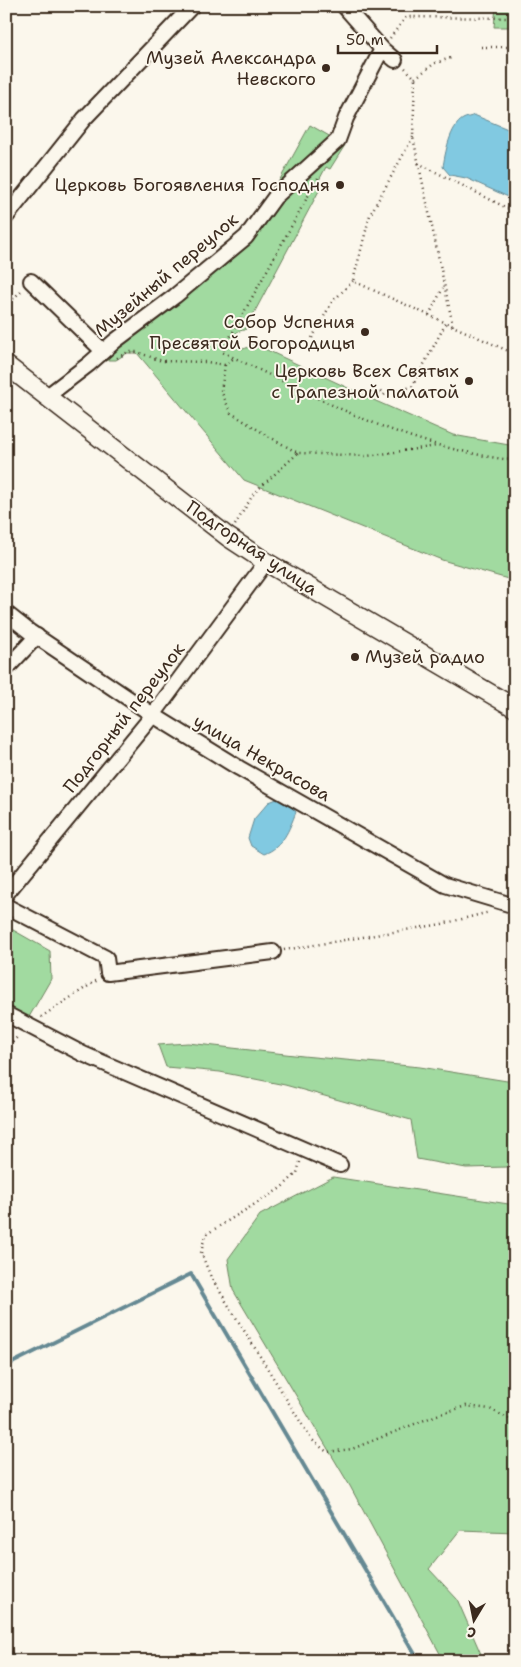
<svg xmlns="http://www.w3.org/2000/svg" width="521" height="1667" font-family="'Shantell Sans',sans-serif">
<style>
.green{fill:#a1daa0;stroke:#6e825f}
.water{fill:#81c9e1;stroke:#658993}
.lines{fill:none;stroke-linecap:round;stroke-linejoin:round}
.stream{stroke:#658993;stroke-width:4}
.minor-casing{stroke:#3b2a1e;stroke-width:18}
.major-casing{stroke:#3b2a1e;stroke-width:21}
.path{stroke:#3b2a1e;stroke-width:2.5;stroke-dasharray:1 4;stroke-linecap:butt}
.minor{stroke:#fbf7ec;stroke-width:14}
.major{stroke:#fbf7ec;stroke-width:18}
.poi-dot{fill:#3b2a1e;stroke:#fbf7ec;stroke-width:2}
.labels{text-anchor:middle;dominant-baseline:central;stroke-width:4;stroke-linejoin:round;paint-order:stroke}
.poi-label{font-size:18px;fill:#3b2a1e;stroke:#fbf7ec;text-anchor:end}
.street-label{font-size:18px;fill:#3b2a1e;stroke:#fbf7ec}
</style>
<rect width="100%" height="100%" fill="#fbf7ec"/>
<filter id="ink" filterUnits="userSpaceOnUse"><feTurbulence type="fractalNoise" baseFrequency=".02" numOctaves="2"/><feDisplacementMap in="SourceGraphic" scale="10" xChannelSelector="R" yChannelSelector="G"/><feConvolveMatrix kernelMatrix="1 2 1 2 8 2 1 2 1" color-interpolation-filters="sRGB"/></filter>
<g filter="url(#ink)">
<g class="green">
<polygon points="496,6 515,6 515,27 494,27"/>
<path d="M310 125 345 145 330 169 326 167 317 184 321 187 245 330C222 331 239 361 252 343L378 402 453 435 509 445H515V581L442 560 244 480 137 353H127L116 360H108L89 366 247 239Z"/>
<polygon points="6,926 50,951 51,979 29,1017 15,1014 6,1010"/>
<polygon points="188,1043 303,1056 420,1067 507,1081 515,1080 515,1151 507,1167 466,1168 417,1159 411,1120 285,1085 220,1072 166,1067 158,1045"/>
<polygon points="333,1177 515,1205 515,1532 460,1530 429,1569 457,1599 484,1661 444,1661 350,1486 233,1290 228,1259 260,1215"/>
</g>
<g class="water">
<path d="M474 115 515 132V200L466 178 450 175 443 167C445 154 450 126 463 119 466 117 471 117 474 115Z"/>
<path d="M277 799 287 802 296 812C289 830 283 847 264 854L251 846 248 838 254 819 269 802Z"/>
</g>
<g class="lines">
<g class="stream">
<polyline points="6,1366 191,1274 419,1661"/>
<polyline points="6,1646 16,1661"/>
</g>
<g class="minor-casing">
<g id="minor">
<polyline points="344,6 382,49 395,60"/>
<polyline points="6,217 84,119 192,6"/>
<polyline points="31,281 103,351"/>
<polyline points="46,397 89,364 115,341 175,296 246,237 275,197 338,140 346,118 382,49"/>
<polyline points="6,613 30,632 153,715 239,768 445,885 515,906"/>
<polyline points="6,669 37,636"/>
<polyline points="6,894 153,715 266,562"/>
<polyline points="6,906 106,958 108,973 273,952"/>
<polyline points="6,1014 83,1054 340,1165"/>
</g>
</g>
<g class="major-casing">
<polyline id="major" points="6,365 228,537 266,562 515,708"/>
</g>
<g class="path">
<polyline points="503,6 515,7"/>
<polyline points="390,38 406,17 515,18"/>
<polyline points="481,47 515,47"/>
<polyline points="405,68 415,78 413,137 453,326"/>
<polyline points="415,78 435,63 451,58 451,55"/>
<polyline points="413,137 370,215 353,281 515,354"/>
<polyline points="418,163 515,212"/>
<path d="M318 178 222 352C301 389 376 432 462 451 480 455 497 459 515 460"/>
<polyline points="6,306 21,291"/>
<polyline points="429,315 443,288"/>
<polyline points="312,338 332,302 353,281"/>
<polyline points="117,358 128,352 137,352 162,361 207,362 225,365 234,358"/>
<polyline points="225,365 221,391 231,413 268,436 298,453 367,456 437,446"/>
<polyline points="384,395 386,393 412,387 446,323"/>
<polyline points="377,398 380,390 385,393"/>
<polyline points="235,525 254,493 298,453"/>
<polyline points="284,950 442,924 490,912"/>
<polyline points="41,1017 99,979"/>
<polyline points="6,1050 19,1035"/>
<polyline points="300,1162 297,1173 281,1188 205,1235 201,1253 211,1277 311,1439 327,1452 352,1449 437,1415 466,1406 490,1409 515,1422"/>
</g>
<use href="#minor" class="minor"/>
<use href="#major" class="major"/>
</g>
</g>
<g class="poi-dot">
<circle cx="326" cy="68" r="5"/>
<circle cx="340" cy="185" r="5"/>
<circle cx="365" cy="332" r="5"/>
<circle cx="469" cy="381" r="5"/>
<circle cx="355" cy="657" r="5"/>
</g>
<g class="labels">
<g class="poi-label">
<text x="316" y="58">Музей Александра<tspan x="316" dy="21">Невского</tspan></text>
<text x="330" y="185">Церковь Богоявления Господня</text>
<text x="355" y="322">Собор Успения<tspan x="355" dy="21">Пресвятой Богородицы</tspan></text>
<text x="459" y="371">Церковь Всех Святых<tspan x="459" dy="21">с Трапезной палатой</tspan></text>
<text x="365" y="657" text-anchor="start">Музей радио</text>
</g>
<g class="street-label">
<text transform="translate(166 275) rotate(-40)">Музейный переулок</text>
<text transform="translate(252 548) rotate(34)">Подгорная улица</text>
<text transform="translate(124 718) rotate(-52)">Подгорный переулок</text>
<text transform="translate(262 758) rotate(30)">улица Некрасова</text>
</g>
</g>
<rect width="521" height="1667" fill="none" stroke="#fbf7ec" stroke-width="25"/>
<rect x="12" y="12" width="496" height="1642" fill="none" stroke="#3b2a1e" stroke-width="2" filter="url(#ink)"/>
<g transform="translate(474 1620) rotate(190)" stroke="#fbf7ec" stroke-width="4" paint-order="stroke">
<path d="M0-4L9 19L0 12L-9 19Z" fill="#3b2a1e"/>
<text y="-8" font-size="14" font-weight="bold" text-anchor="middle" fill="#3b2a1e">С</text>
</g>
<path d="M338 45v8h99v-8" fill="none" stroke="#3b2a1e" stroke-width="2.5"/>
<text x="346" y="45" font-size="15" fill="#3b2a1e" stroke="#fbf7ec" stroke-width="4" paint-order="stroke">50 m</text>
</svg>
